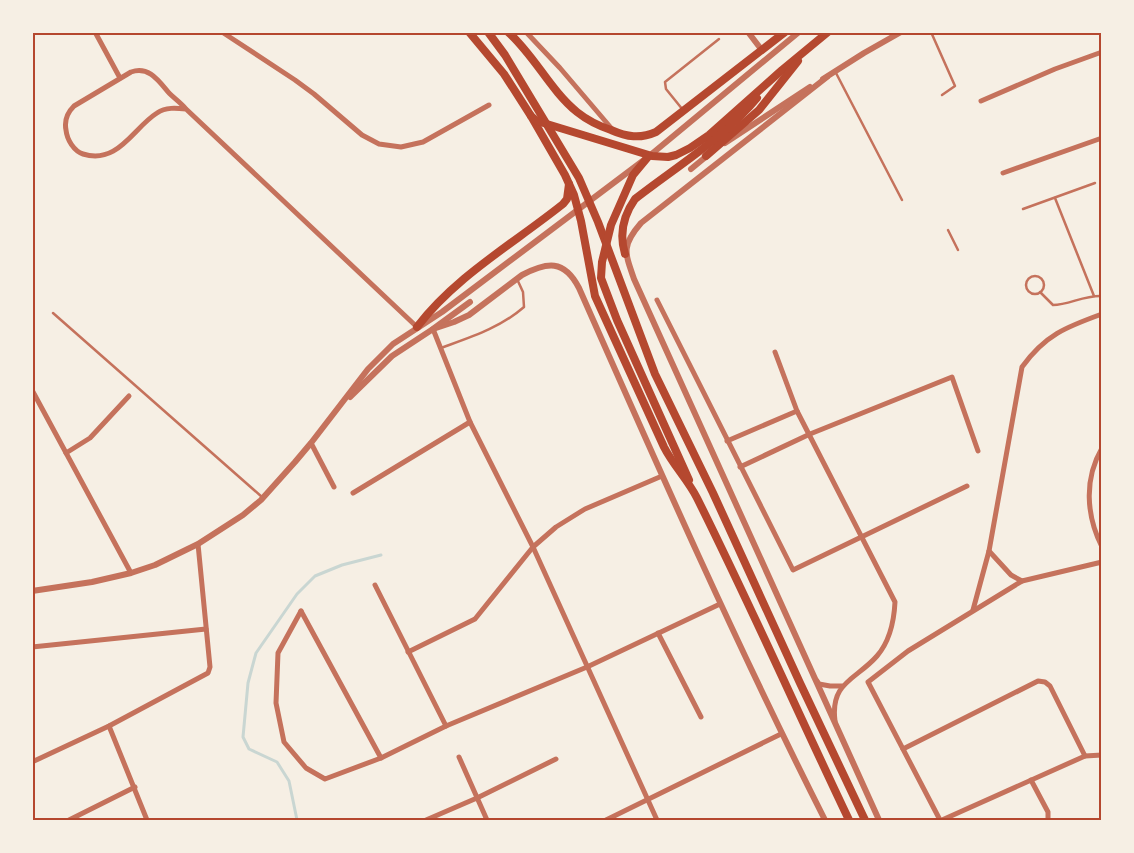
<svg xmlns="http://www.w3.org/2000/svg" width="1134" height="853" font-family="'Playfair Display',serif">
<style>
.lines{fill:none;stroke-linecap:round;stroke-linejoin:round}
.stream{stroke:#c9d6d2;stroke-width:3}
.service{stroke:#c5725c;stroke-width:2.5}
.minor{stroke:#c5725c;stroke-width:5}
.tertiary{stroke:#c5725c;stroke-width:6}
.primary{stroke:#b5482f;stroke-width:8}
.trunk{stroke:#b5482f;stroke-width:8}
.neatline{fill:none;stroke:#b5482f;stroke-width:2}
</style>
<rect width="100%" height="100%" fill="#f6efe4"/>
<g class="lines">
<polyline class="stream" points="297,820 289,781 277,762 249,749 243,737 248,683 256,653 297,594 315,576 342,565 381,555"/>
<g class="service">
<polyline points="931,32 955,86 942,95"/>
<polyline points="836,73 902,200"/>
<polyline points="683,110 666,89 665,82 719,39"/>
<polyline points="1055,198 1094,296"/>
<polyline points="1023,209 1095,183"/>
<polyline points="948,230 958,250"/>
<circle cx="1035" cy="285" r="9"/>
<path d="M1040 292 1053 305C1069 305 1084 295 1102 296"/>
<polyline points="53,313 262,497"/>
<path d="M441 348C471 337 500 328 524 307L523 292 517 279"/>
</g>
<g class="minor">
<polyline points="95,32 120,78"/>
<polyline points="222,32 295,80 314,94 362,135 379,144 401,147 423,142 489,105"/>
<polyline points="526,32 560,68 612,129"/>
<polyline points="981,101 1055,69 1102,52"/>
<path d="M186 109C176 108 166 107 157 113 133 128 118 165 83 154 74 151 67 140 66 130 64 120 67 113 74 106L131 72C149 66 158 80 169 93 174 98 181 103 186 109L417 327"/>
<polyline points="1003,173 1102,138"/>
<polyline points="657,300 793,570 967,486"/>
<polyline points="433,329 470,422 533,547 657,820"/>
<path d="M775 352 797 411 895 602C894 622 890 641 877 656 856 680 830 682 835 721"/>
<polyline points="32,390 131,573"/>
<polyline points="727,441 797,411"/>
<polyline points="311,443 334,487"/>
<path d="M1102 448C1084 479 1086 515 1102 547"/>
<polyline points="66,453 90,438 129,396"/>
<polyline points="740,467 810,434 952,377 978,451"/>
<polyline points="353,493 470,422"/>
<polyline points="989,551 1011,575 1022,581"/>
<polyline points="375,585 446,726"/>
<path d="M973 610 989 551 1022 367C1045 335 1066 327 1102 314"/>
<polyline points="301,611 278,653 276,703 284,742 306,768 325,779 381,758 446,726 587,667 720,604"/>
<polyline points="301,611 381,758"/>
<polyline points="658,633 701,717"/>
<polyline points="32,647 206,629"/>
<polyline points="408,652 475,619 533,547 556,527 585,509 662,476"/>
<polyline points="817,681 819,684 830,686 842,686"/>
<polyline points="109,726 147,820"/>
<polyline points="903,749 1038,681 1045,682 1050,686 1085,756"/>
<polyline points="459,757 487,820"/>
<polyline points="32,762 109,726 208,673 210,667 198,544"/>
<polyline points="1031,780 1048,812 1048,820"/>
<polyline points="69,820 135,787"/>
<polyline points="426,820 477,798 556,759"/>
<polyline points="606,820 781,734"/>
<polyline points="940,820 868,682 908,651 1022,581 1102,562"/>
<polyline points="942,820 1085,756 1102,755"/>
</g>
<g class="tertiary">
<polyline points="748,32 761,49"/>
<path d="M827 77 641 223C621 246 625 253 634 279L879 820"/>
<polyline points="823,79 864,53 901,32"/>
<polyline points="725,143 810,87"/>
<polyline points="691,169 708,155"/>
<path d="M433 329 454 322 469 315 522 275C547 262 564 259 579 288 658 467 737 646 825 820"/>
<polyline points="350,397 392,356 433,329 470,302"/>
<polyline points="32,591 92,582 131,573 155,565 198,544 243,515 261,500 295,462 311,443 368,369 393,344 442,312 648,157 799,32"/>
</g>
<g class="primary">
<polyline points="488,32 505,55 579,178 598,222 655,374 713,493 800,683 865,820"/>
<path d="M531 116 565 175 574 195 581 221 595 296 664 447C673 465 688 480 697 498 750 604 798 713 849 820"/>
<polyline points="648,157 633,175 611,225 602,262 601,278 617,320 689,480"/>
<path d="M417 327C456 276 513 244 563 204L567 199 569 184"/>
</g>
<g class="trunk">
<polyline points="469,32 504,74 531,116 537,121 652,156 668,157 676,155 690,148 709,135 782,70 828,32"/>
<path d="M508 32C535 56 550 90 577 112 587 120 599 126 611 130 627 137 640 139 656 132L785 32"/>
<polyline points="706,156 759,110 798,61"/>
<path d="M625 254C619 234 623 216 635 199 676 167 724 138 757 98"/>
</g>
</g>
<rect width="1134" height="853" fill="none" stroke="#f6efe4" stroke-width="68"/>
<rect x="34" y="34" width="1066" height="785" class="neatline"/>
</svg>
